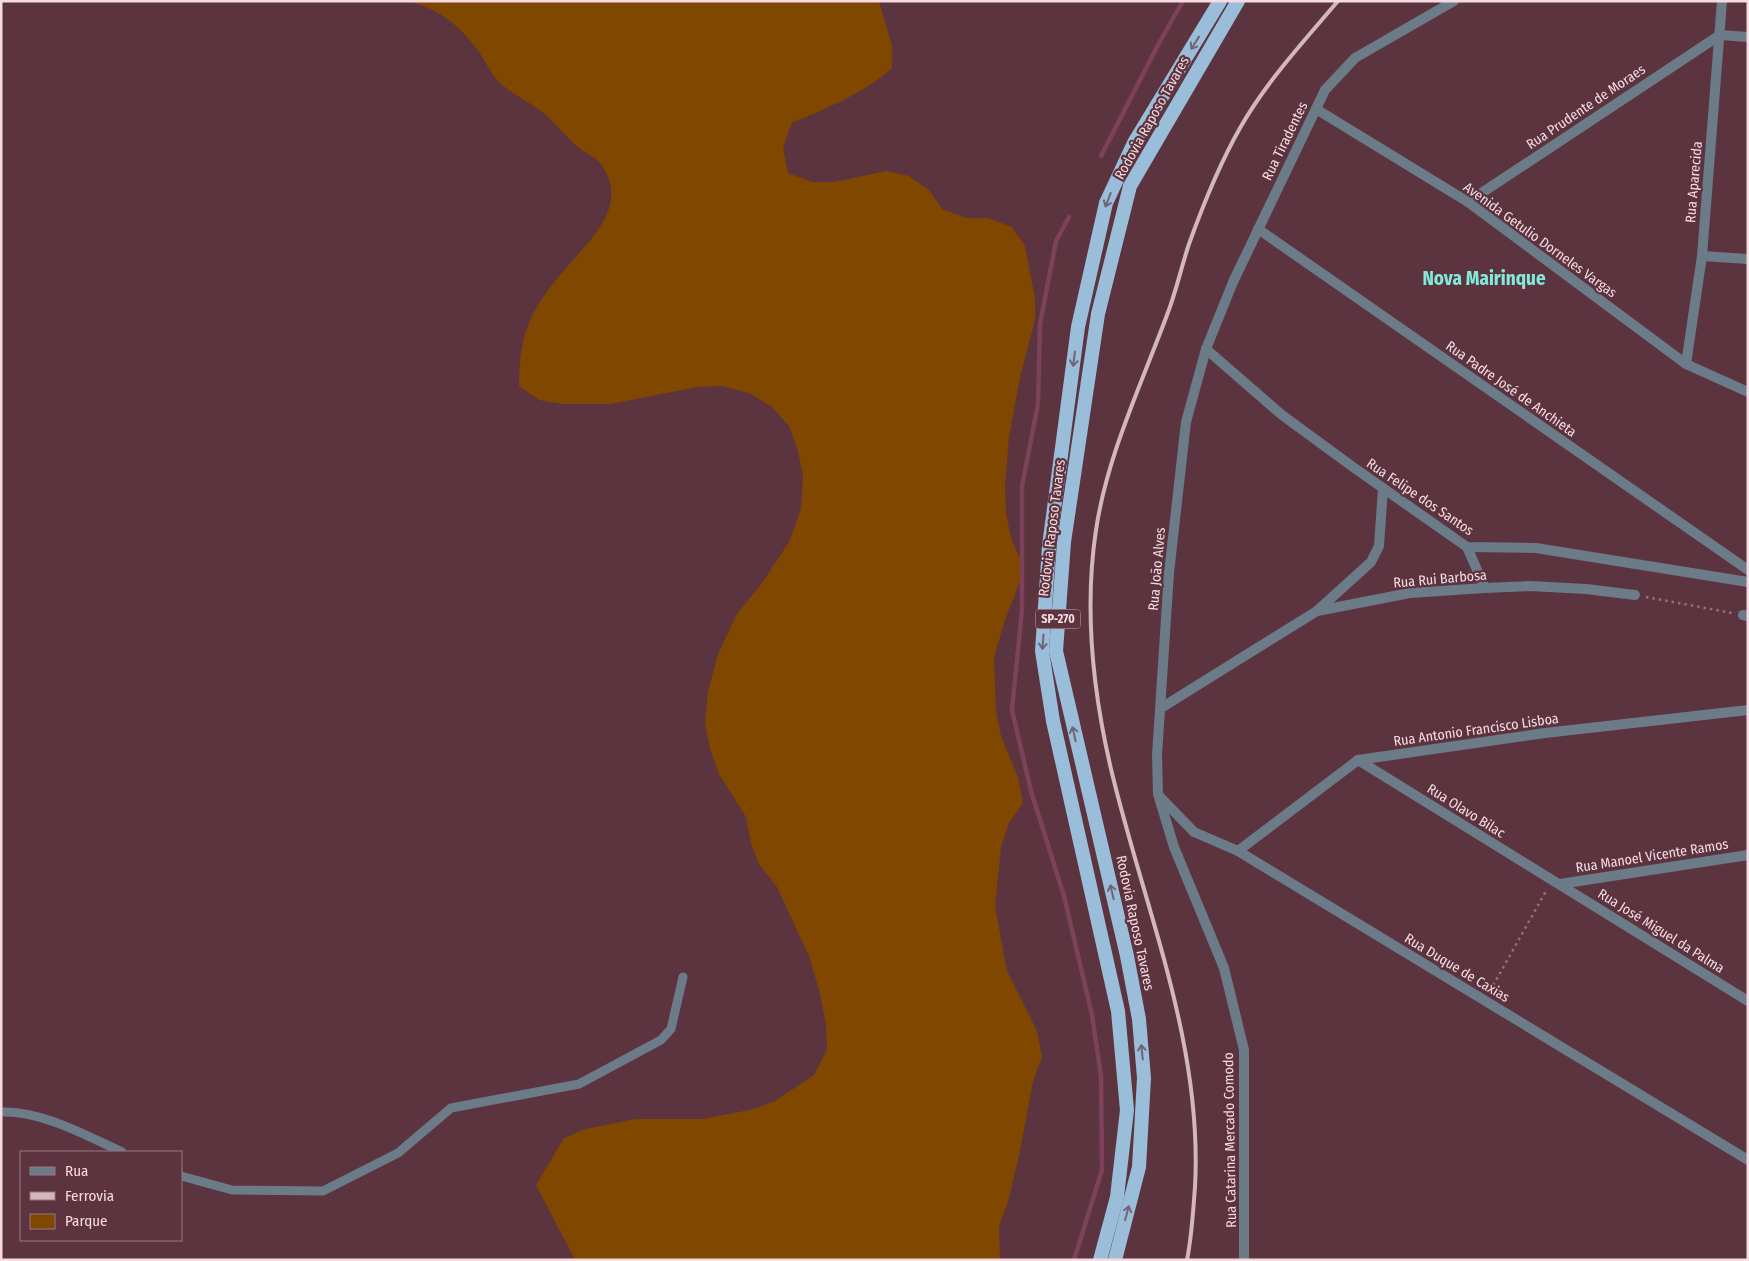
<svg xmlns="http://www.w3.org/2000/svg" width="1749" height="1261" font-family="'Fira Sans Condensed',sans-serif">
<style>
.green{fill:#7f4700}
.lines{fill:none;stroke-linecap:round;stroke-linejoin:round}
.stream{stroke:#7d425a;stroke-width:4.5}
.path{stroke:#937079;stroke-width:2.5;stroke-dasharray:2.5 4;stroke-linecap:butt}
.service{stroke:#6b7b88;stroke-width:9}
.minor{stroke:#6b7b88;stroke-width:10}
.trunk{stroke:#9abdda;stroke-width:14}
.rail{stroke:#d4b6bd;stroke-width:4}
.oneway{stroke:#726475}
.labels{text-anchor:middle;dominant-baseline:central;stroke-width:4.5;stroke-linejoin:round;paint-order:stroke}
.shield{fill:#5c343f;stroke:#c8a9b0;stroke-width:1}
.shield-label{font-size:12px;font-weight:bold;fill:#f6dbe1}
.street-label{font-size:14px;fill:#f6dbe1;stroke:#5c343f}
.district-label{font-size:19px;font-weight:bold;fill:#83ead9;stroke:#5c343f}
</style>
<rect width="100%" height="100%" fill="#5c343f"/>
<path class="green" d="M407 1H879L892 46V68C863 94 827 108 792 123L783 147 788 173 812 182H834L886 171 909 176 929 190 942 209 966 218H988L1012 227 1025 246 1035 298V320L1020 377 1009 437 1005 486 1006 513 1011 538 1020 559V581L1005 620 994 657 996 710 1001 736 1018 777 1023 803 1009 823 1001 847 995 906 1007 971 1037 1031 1042 1057 1033 1081 1020 1151 1008 1202 999 1226 1000 1260H575L536 1185 564 1138 585 1129 636 1119H703L754 1109 775 1101 814 1075 827 1050 826 1024 820 994 809 956 777 887 759 864 751 843 746 817 719 774 710 749 705 723 708 691 718 654 737 614 762 583 789 542 801 509 803 477 798 451 789 426 772 407 751 394 723 386 697 387 611 404H562L539 400 519 386C519 363 521 338 532 316 539 302 550 287 560 275 586 243 633 207 600 163 595 156 585 153 579 148 565 136 555 122 541 111 528 101 512 94 500 83 492 76 487 64 481 55 463 28 439 8 407 1Z"/>
<g class="lines">
<g class="stream">
<polyline points="1101,156 1159,43 1183,1"/>
<polyline points="1069,217 1056,241 1040,324 1038,404 1022,486 1022,610 1012,710 1031,791 1064,896 1092,1015 1101,1076 1102,1170 1074,1260"/>
</g>
<g class="path">
<polyline points="1646,597 1732,613"/>
<polyline points="1490,991 1546,891"/>
</g>
<g class="service">
<path d="M1 1112C43 1111 85 1135 122 1152"/>
<polyline points="181,1176 232,1190 323,1191 398,1153 451,1108 579,1084 661,1040 671,1029 683,977"/>
</g>
<g class="minor">
<polyline points="1316,109 1468,202 1686,364 1748,392"/>
<polyline points="1468,202 1720,35 1748,37"/>
<polyline points="1258,229 1748,570"/>
<polyline points="1702,256 1748,259"/>
<polyline points="1206,349 1282,415 1353,467 1467,547 1536,548 1748,582"/>
<polyline points="1686,364 1702,256 1722,1"/>
<polyline points="1467,547 1485,588"/>
<polyline points="1318,610 1371,562 1379,546 1383,488"/>
<polyline points="1743,615 1748,616"/>
<polyline points="1161,708 1317,611 1410,593 1485,588 1530,586 1586,589 1635,595"/>
<polyline points="1358,760 1748,1001"/>
<polyline points="1159,796 1194,832 1238,851 1748,1160"/>
<polyline points="1238,851 1358,760 1545,733 1748,710"/>
<polyline points="1560,884 1748,855"/>
<polyline points="1244,1260 1244,1050 1224,968 1174,847 1158,794 1157,755 1169,573 1186,422 1206,349 1233,282 1325,90 1355,58 1454,1"/>
</g>
<g class="trunk">
<polyline points="1100,1260 1117,1197 1127,1110 1118,1011 1053,721 1042,651 1049,546 1078,327 1106,203 1134,143 1220,1"/>
<polyline points="1115,1260 1139,1167 1144,1078 1139,1019 1127,956 1056,651 1064,542 1098,314 1130,186 1238,1"/>
</g>
<path class="rail" d="M1187 1260C1192 1235 1193 1212 1195 1187 1203 1042 1144 908 1111 769 1093 692 1084 609 1096 530 1107 456 1141 385 1167 315 1176 292 1181 268 1189 244 1203 205 1219 165 1240 128 1266 82 1304 41 1338 1"/>
</g>
<defs><path id="oneway-shaft" d="M-6 0H5M1.5-3L5.5 0L1.5 3" fill="none" stroke-width="1.6" stroke-linecap="round" stroke-linejoin="round" transform="scale(1.25)"/></defs>
<g class="oneway">
<use href="#oneway-shaft" transform="translate(1195 43) rotate(122)"/>
<use href="#oneway-shaft" transform="translate(1108 200) rotate(111)"/>
<use href="#oneway-shaft" transform="translate(1074 359) rotate(97)"/>
<use href="#oneway-shaft" transform="translate(1043 642) rotate(94)"/>
<use href="#oneway-shaft" transform="translate(1074 734) rotate(-103)"/>
<use href="#oneway-shaft" transform="translate(1112 892) rotate(-103)"/>
<use href="#oneway-shaft" transform="translate(1142 1052) rotate(-96)"/>
<use href="#oneway-shaft" transform="translate(1127 1213) rotate(-75)"/>
</g>
<g class="labels">
<rect class="shield" x="1035.5" y="609.5" width="45" height="19" rx="4"/>
<g class="shield-label">
<text x="1058" y="619">SP-270</text>
</g>
<g class="street-label">
<text transform="translate(1586 107) rotate(-34)">Rua Prudente de Moraes</text>
<text transform="translate(1152 118) rotate(-61)">Rodovia Raposo Tavares</text>
<text transform="translate(1285 141) rotate(-64)">Rua Tiradentes</text>
<text transform="translate(1694 182) rotate(-85)">Rua Aparecida</text>
<text transform="translate(1540 240) rotate(36)">Avenida Getulio Dorneles Vargas</text>
<text transform="translate(1511 389) rotate(35)">Rua Padre José de Anchieta</text>
<text transform="translate(1420 497) rotate(34)">Rua Felipe dos Santos</text>
<text transform="translate(1052 528) rotate(-83)">Rodovia Raposo Tavares</text>
<text transform="translate(1157 569) rotate(-85)">Rua João Alves</text>
<text transform="translate(1440 579) rotate(-5)">Rua Rui Barbosa</text>
<text transform="translate(1476 730) rotate(-8)">Rua Antonio Francisco Lisboa</text>
<text transform="translate(1466 811) rotate(32)">Rua Olavo Bilac</text>
<text transform="translate(1652 856) rotate(-9)">Rua Manoel Vicente Ramos</text>
<text transform="translate(1135 923) rotate(78)">Rodovia Raposo Tavares</text>
<text transform="translate(1661 931) rotate(32)">Rua José Miguel da Palma</text>
<text transform="translate(1457 968) rotate(31)">Rua Duque de Caxias</text>
<text transform="translate(1230 1140) rotate(-91)">Rua Catarina Mercado Comodo</text>
</g>
<g class="district-label">
<text x="1484" y="278">Nova Mairinque</text>
</g>
</g>
<rect width="1749" height="1261" fill="none" stroke="#f6dbe1" stroke-width="5"/>
<rect x="20" y="1151" width="162" height="90" fill="#5c343f" stroke="#9a7780"/>
<rect x="30" y="1167" width="25" height="8" fill="#6b7b88" stroke="#9a7780"/>
<text x="65" y="1176" font-size="15" fill="#f6dbe1">Rua</text>
<rect x="30" y="1192" width="25" height="8" fill="#d4b6bd" stroke="#9a7780"/>
<text x="65" y="1201" font-size="15" fill="#f6dbe1">Ferrovia</text>
<rect x="30" y="1214" width="25" height="15" fill="#7f4700" stroke="#9a7780"/>
<text x="65" y="1226" font-size="15" fill="#f6dbe1">Parque</text>
</svg>
